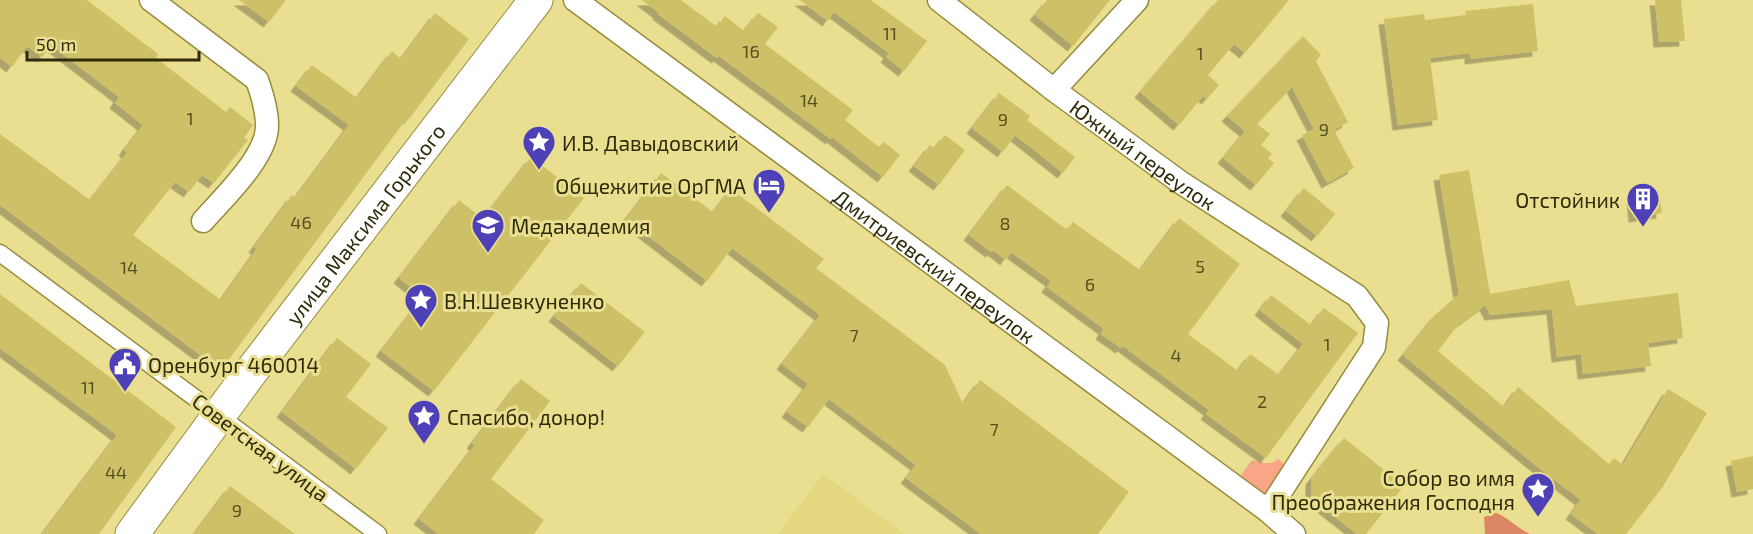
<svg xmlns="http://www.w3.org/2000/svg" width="1753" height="534" font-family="'Exo 2',sans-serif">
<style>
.built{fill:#e3d77f}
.green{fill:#f9a686}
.forest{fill:#db8766}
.building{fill:#cdc066;filter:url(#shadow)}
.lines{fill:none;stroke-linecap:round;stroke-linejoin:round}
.pedestrian-casing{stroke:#968c3d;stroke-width:19}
.minor-casing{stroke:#968c3d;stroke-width:25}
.primary-casing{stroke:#968c3d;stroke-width:35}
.pedestrian{stroke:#fff;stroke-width:16}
.minor{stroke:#fff;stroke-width:22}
.primary{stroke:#fff;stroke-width:33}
.labels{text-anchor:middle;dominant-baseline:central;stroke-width:6;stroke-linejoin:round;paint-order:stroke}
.number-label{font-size:18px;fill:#565020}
.poi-label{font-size:21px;fill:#2f2b09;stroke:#eadf90;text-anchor:start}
.street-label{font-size:21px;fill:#2f2b09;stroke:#eadf90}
</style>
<defs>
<filter id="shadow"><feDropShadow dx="-5.5" dy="5.5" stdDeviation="0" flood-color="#0004"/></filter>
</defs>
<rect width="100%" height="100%" fill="#eadf90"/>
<polygon class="built" points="823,474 904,534 778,534"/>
<path class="green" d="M1278 459 1292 470 1269 501 1233 486 1252 460C1260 462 1271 466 1278 459Z"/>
<path class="forest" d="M1496 513C1509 518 1517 528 1530 534H1485L1484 517Z"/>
<g class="building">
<polygon points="0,0 87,0 158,54 156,58 226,112 230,107 253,125 244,138 248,140 214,183 202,175 189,192 175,182 133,235 221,300 257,249 254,247 292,195 295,198 349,125 296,86 312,65 357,98 392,51 401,59 435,13 469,39 409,119 407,118 227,362 221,357 215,366 0,205 0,134 90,200 127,153 124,150 143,125 115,103 119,97 51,45 42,57 27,46 12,67 0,58"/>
<polygon points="239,0 286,0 269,22"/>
<polygon points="642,0 681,0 717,27 725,16 744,31 758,13 778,27 765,44 853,110 845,120 879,147 884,142 900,155 883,177 832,137 831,139 719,56 717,58 658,14 659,13"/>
<polygon points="800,0 871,0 927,41 904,71 886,57 889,53 834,12 828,21"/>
<polygon points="1047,0 1110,0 1073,46 1035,15"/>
<polygon points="1218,0 1289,0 1245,53 1234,44 1208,75 1219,85 1207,99 1203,96 1179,125 1140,92"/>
<polygon points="1655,0 1681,0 1685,41 1659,42"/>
<polygon points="1533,4 1538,51 1470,59 1470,53 1430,58 1438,120 1398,125 1384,19 1424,14 1425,20 1466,15 1465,11"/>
<polygon points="1303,36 1321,55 1316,61 1348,122 1334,130 1354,168 1327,183 1302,135 1314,129 1292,87 1257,124 1270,134 1261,145 1272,154 1268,158 1274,163 1256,185 1223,158 1245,131 1227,116"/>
<polygon points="999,93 1030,116 1027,120 1075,157 1063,173 1015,135 1003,152 972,128"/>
<polygon points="945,135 965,150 939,185 914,166 930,145 934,148"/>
<polygon points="531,157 584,198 434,391 381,351 423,297 399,278 459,200 483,219"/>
<polygon points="1469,170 1490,294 1569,280 1576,306 1678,293 1683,338 1648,343 1651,366 1583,374 1581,354 1557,357 1552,309 1490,315 1485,305 1458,325 1438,351 1504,407 1518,387 1609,464 1614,458 1623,465 1668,389 1707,413 1662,488 1626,534 1598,534 1571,514 1581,500 1529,460 1403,355 1435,315 1459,294 1439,175"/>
<polygon points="661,173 713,212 731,189 824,259 816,268 945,365 963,404 980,380 1129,492 1098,534 981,534 906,478 916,465 829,399 808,427 787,412 808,384 782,364 820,315 732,248 707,281 626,219"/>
<polygon points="1007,185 1067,230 1073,222 1140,270 1179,218 1240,264 1188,334 1238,371 1250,354 1279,375 1303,344 1260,310 1271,295 1311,325 1324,308 1358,333 1266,458 1206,414 1209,410 1123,346 1121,348 1101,334 1104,329 1047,287 1051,281 1011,252 1006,260 993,250 991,252 969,235"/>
<polygon points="1304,188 1335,214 1317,236 1286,211"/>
<polygon points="1659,191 1662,213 1634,217 1632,195"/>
<polygon points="581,283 645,332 618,366 554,316"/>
<polygon points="0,294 176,427 99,534 42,534 117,435 0,348"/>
<polygon points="337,338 371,364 346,397 388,428 356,469 282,412"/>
<polygon points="521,379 550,401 491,479 544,520 534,534 439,534 419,519 475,445 472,443"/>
<polygon points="1344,438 1404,486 1366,534 1357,534 1311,498 1311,479"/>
<polygon points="1753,456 1753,489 1737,492 1731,461"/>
<polygon points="230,486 295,534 194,534"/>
</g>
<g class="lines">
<g class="pedestrian-casing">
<polyline id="pedestrian" points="0,253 378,534"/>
</g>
<g class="minor-casing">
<g id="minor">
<path d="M151 0 257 80C262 94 267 110 267 125 268 156 223 198 203 221"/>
<path id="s1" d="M575 0 1268 511 1294 534"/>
<path id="s2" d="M939 0 1054 90 1180 182 1357 296 1377 323 1374 347 1268 511"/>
<polyline points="1054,90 1137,0"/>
</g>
</g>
<g class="primary-casing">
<g id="primary">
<path id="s3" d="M132 534 247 377 536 0"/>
</g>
</g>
<use href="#pedestrian" class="pedestrian"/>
<use href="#minor" class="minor"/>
<use href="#primary" class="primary"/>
</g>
<defs>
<g id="sight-pin" transform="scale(1.725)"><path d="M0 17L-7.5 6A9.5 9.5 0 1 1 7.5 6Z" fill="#4e41b8" stroke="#eadf90"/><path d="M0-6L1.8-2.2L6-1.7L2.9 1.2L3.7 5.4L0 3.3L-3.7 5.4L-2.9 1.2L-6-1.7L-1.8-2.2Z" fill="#fff"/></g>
<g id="hotel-pin" transform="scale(1.725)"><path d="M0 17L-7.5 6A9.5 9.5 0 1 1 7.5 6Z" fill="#4e41b8" stroke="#eadf90"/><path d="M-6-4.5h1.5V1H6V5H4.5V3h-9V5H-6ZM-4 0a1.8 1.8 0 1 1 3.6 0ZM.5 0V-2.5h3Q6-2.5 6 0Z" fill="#fff"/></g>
<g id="building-pin" transform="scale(1.725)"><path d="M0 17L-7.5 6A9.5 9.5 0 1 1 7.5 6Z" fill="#4e41b8" stroke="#eadf90"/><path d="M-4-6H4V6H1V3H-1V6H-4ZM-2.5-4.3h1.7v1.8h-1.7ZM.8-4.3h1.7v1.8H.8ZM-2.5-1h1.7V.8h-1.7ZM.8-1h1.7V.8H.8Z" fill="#fff"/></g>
<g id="university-pin" transform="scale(1.725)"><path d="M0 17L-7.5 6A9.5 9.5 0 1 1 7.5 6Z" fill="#4e41b8" stroke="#eadf90"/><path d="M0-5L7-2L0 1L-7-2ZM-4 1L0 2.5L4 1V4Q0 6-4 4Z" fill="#fff"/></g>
<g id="civic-pin" transform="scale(1.725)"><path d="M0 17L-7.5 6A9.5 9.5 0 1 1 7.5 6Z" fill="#4e41b8" stroke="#eadf90"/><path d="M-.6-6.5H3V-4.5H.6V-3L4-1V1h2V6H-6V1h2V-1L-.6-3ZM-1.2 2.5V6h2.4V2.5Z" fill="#fff"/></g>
</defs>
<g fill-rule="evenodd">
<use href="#sight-pin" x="539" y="142"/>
<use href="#hotel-pin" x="769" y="185"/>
<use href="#building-pin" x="1643" y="199"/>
<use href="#university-pin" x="488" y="225"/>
<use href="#sight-pin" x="421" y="300"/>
<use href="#civic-pin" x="125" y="364"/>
<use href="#sight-pin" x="424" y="416"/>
<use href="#sight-pin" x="1538" y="489"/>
</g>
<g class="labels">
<g class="number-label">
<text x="890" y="33">11</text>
<text x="751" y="51">16</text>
<text x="1200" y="53">1</text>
<text x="809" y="100">14</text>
<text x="190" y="118">1</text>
<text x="1003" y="119">9</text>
<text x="1324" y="129">9</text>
<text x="301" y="222">46</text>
<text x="1005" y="223">8</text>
<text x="1200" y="266">5</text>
<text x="129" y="267">14</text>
<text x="1090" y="284">6</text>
<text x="854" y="335">7</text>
<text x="1327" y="344">1</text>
<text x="1176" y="355">4</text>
<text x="88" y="387">11</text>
<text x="1262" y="401">2</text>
<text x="994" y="429">7</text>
<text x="116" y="472">44</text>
<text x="237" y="510">9</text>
</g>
<g class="poi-label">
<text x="562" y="142">И.В. Давыдовский</text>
<text x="746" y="185" text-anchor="end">Общежитие ОрГМА</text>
<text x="1620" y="199" text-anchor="end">Отстойник</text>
<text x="511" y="225">Медакадемия</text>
<text x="444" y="300">В.Н.Шевкуненко</text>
<text x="148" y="364">Оренбург 460014</text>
<text x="447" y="416">Спасибо, донор!</text>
<text x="1515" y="477" text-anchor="end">Собор во имя<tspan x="1515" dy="24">Преображения Господня</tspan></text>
</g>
<g class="street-label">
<text stroke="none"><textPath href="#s2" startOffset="256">Южный переулок</textPath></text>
<text stroke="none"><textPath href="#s3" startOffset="388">улица Максима Горького</textPath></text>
<text stroke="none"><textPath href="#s1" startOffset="447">Дмитриевский переулок</textPath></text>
<text transform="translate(261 447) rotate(37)">Советская улица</text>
</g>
</g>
<path d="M27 51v9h172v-9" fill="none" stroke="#2f2b09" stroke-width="3"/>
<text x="36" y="51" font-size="18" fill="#2f2b09" stroke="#eadf90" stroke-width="4.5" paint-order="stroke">50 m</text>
</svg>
